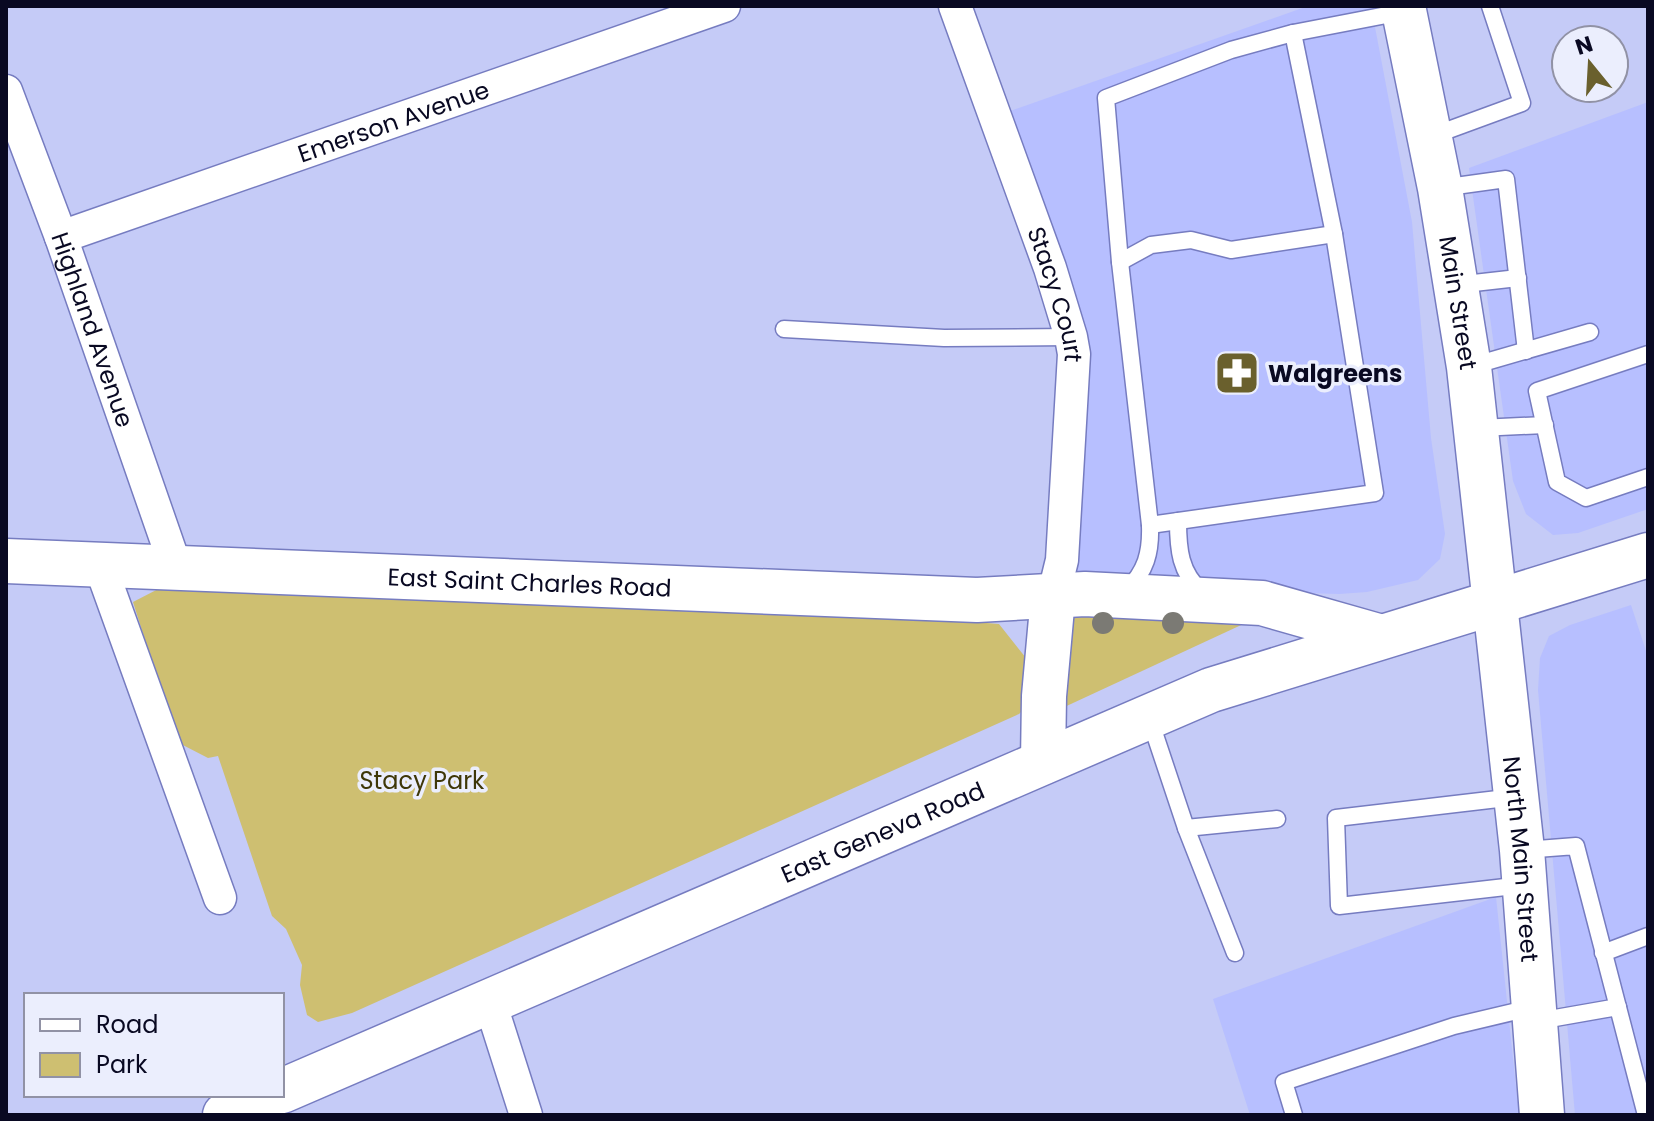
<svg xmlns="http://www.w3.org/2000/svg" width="1654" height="1121" font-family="Poppins,sans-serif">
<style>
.built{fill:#b7bfff}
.green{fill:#cebf71}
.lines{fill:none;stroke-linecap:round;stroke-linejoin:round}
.lane-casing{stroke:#767cc0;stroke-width:19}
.street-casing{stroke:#767cc0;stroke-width:35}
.secondary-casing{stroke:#767cc0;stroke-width:47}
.lane{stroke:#fff;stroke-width:16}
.street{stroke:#fff;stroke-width:32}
.secondary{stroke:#fff;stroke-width:44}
.tree{fill:#7b7a74}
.labels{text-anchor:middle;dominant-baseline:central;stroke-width:7;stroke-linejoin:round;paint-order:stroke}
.street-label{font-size:24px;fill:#090922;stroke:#ebeefd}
.poi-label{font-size:24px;font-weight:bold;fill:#090922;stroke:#ebeefd;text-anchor:start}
.park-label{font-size:24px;fill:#3e3708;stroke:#ebeefd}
</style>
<rect width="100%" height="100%" fill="#c5cbf7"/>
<g class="built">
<polygon points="1308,6 1371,6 1412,222 1431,438 1445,534 1440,559 1418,580 1367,592 1339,594 1058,586 1073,345 999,115"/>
<polygon points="1648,102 1648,509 1578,533 1553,535 1526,514 1513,481 1469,168"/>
<polygon points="1631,605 1648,657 1648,1115 1575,1115 1538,690 1540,658 1549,636 1570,625"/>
<polygon points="1496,897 1519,1115 1250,1115 1213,999"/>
</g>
<g class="green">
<polygon points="164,586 937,619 999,624 1026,658 1028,705 1019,714 352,1013 318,1022 307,1015 300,985 302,965 286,929 272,916 218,756 208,758 177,742 133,602"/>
<polygon points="1063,614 1252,620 1058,710"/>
</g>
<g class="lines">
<g class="lane-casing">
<g id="lane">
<polyline points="1432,136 1522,103 1490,6"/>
<polyline points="1441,188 1506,179 1526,351"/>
<polyline points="1120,262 1151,245 1191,240 1231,250 1334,234"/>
<polyline points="1456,285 1518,278"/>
<polyline points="784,329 944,338 1071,337"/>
<polyline points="1648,354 1537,391 1557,482 1586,498 1648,477"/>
<polyline points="1472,366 1590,332"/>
<polyline points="1479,428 1545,425"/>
<path d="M1178 521C1178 549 1180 573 1202 592"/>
<polyline points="1150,525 1375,493 1334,234 1293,33"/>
<path d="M1126 591C1146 571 1151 553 1150 525L1120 262 1106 98 1231 50 1293 33 1402 12"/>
<polyline points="1149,717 1186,828 1235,953"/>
<polyline points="1515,797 1336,818 1339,906 1523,885"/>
<polyline points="1186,828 1277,819"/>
<polyline points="1523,850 1576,846 1646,1115"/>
<polyline points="1603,953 1648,936"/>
<polyline points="1538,1021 1618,1007"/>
<polyline points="1294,1115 1284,1082 1454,1026 1534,1007"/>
</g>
</g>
<g class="street-casing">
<g id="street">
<path id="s1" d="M955 6 1050 268 1071 337 1074 354 1062 560 1053 597"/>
<path id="s2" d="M6 91 61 237 176 568"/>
<path id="s3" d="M61 237 724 6"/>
<polyline points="100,565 220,898"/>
<polyline points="490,1002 526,1115"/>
</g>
</g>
<g class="secondary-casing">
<g id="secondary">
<path id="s4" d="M1403 6 1440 188 1469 367 1522 850 1542 1115"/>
<path id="s5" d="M6 561 977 600 1085 594 1262 603 1378 636"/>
<polyline points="1043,762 1044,696 1053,597"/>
<path id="s6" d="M282 1091 1211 690 1648 555"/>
<polyline points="225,1115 272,1095"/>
</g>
</g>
<use href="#lane" class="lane"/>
<use href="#street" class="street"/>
<use href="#secondary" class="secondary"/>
</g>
<g class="tree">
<circle cx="1103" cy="623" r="11"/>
<circle cx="1173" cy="623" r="11"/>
</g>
<defs>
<g id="pharmacy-square" transform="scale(2.3)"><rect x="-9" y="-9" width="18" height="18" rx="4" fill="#6a602d" stroke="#ebeefd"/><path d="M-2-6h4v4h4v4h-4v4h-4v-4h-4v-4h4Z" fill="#fff"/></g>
</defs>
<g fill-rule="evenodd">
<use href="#pharmacy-square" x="1237" y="373"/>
</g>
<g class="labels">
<g class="street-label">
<text stroke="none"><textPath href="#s3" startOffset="352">Emerson Avenue</textPath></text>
<text stroke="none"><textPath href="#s1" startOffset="306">Stacy Court</textPath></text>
<text stroke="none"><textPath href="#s4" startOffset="302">Main Street</textPath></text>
<text stroke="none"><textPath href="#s2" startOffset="254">Highland Avenue</textPath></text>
<text stroke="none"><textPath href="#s5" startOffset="524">East Saint Charles Road</textPath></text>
<text stroke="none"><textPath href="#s6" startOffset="654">East Geneva Road</textPath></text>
<text stroke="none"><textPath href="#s4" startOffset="862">North Main Street</textPath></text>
</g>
<g class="poi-label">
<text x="1268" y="373">Walgreens</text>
</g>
<g class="park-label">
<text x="422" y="780">Stacy Park</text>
</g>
</g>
<rect width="1654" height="1121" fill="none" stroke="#090922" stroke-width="16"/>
<rect x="24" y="993" width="260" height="104" fill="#ebeefd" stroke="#9192a5" stroke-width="2"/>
<rect x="40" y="1019" width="40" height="12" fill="#ffffff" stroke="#9192a5" stroke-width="2"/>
<text x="96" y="1033" font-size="24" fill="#090922">Road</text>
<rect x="40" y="1053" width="40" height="24" fill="#cebf71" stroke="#9192a5" stroke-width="2"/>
<text x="96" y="1073" font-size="24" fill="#090922">Park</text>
<g transform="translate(1590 64) rotate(342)"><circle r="38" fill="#ebeefd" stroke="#9192a5" stroke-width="2"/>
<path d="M0-6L14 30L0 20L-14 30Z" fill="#6a602d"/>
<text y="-12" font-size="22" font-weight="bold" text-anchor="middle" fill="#090922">N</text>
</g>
</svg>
